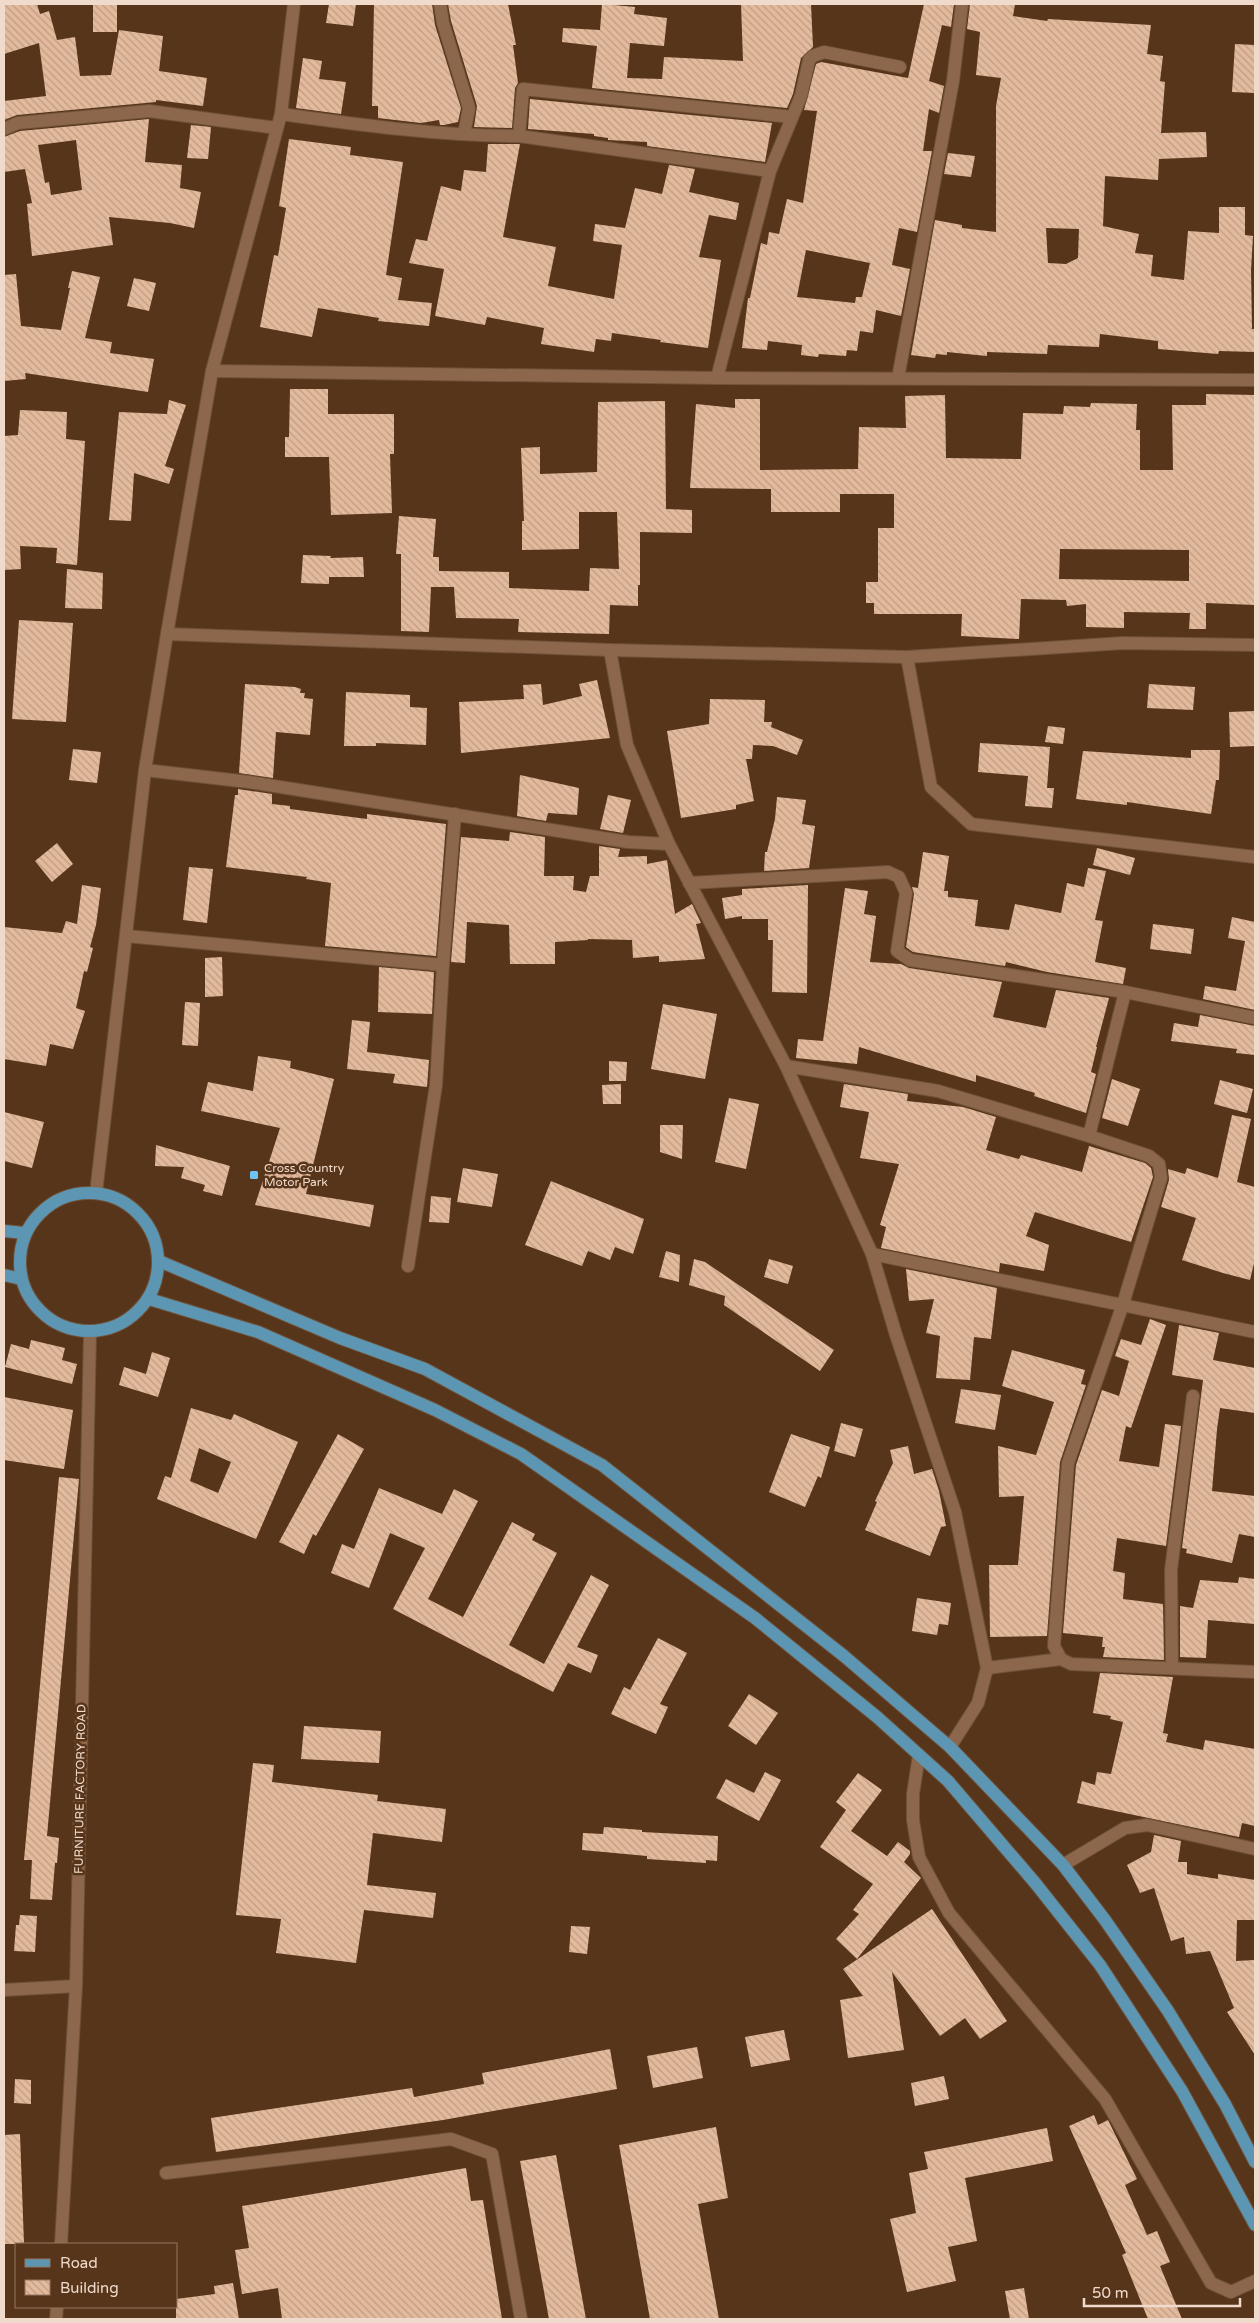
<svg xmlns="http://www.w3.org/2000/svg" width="1259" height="2323" font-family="'Varela Round',sans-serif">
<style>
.building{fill:url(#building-back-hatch);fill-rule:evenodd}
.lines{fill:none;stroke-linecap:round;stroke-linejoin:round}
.minor-casing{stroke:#6e5139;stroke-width:14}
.tertiary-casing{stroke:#6e5139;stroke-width:14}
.primary-casing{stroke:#6e5139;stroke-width:14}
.minor{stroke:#8d674b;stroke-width:12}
.tertiary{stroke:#8d674b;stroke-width:12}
.primary{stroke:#5d96b2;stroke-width:12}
.poi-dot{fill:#6fc2f4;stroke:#57351a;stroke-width:2}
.labels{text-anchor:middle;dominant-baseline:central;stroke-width:5;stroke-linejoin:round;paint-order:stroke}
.poi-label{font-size:12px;fill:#f0dacb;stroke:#57351a;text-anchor:start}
.street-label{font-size:12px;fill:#f0dacb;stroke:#57351a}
</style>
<defs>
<pattern id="building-back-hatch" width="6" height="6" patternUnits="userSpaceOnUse" patternTransform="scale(1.25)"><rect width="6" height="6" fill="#e4ba9c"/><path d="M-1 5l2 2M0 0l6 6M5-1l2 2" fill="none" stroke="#bd9c84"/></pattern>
</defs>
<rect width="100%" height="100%" fill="#57351a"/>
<g class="building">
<polygon points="4,4 37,4 40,14 49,11 57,40 75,37 80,76 111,75 119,30 163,36 159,71 207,78 203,106 156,100 156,102 17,115 4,120 4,101 46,96 39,43 4,54"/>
<rect x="93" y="4" width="24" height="28"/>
<polygon points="329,4 356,4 353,26 326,23"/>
<polygon points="374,4 432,4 435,25 461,108 458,122 444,125 440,125 439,120 421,123 378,118 378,106 372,106"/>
<polygon points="448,4 508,4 516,45 513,45 518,83 515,88 512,128 474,127 477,106 451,21"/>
<polygon points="602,4 635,7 634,14 667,18 664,46 630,43 627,78 662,79 664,57 743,61 741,4 811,4 813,47 801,58 793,94 787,108 592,88 597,46 562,42 563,28 600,30"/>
<path d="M924 4H954L951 27 942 25 929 81 944 86 939 113 929 109 923 151H932L917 232 899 228 892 265 910 269 901 316 876 310 873 333 860 331 857 351 847 350 846 356 819 354 818 357 801 355 802 345 768 341 767 350 742 348 748 298H750L761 243 767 245 769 232 779 234 787 199 803 203 817 111 804 110 816 64 821 62 908 78ZM806 250 870 263 862 297H856L855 303 797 297Z"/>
<path d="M970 4H1015L1013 16 1047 21 1048 19 1151 25 1147 54 1163 56 1160 81 1165 82 1161 133 1206 132 1207 157 1159 159 1158 180 1105 176 1103 226 1139 234 1135 253 1153 255 1151 276 1184 280 1188 231 1219 233V207H1245V235L1253 236 1251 270 1252 329H1255V352L1219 351 1218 354 1158 349V341L1100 334 1099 347 1048 345 1047 354 987 352V356L947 352V355L936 354 935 358 911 355 935 220 962 225V228L996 232V106L1001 78 976 75 980 32 967 29ZM1046 228 1079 229 1078 258 1066 264 1048 263Z"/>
<polygon points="1235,44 1255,45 1255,93 1232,92"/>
<polygon points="303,58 322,61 319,79 346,82 341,114 296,108"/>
<polygon points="530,99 772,123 765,162 647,146 647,142 608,140 608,138 594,136 594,134 528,129"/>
<path d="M149 119 145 162 182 165 180 188 201 192 194 228 170 223 109 217 113 245 32 256 27 204 32 203 25 169 4 172V137L20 131ZM76 140 82 190 51 195 49 182 45 183 38 145Z"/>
<polygon points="191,125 211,127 208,159 187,158"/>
<polygon points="289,139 351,147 350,155 403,162 386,275 402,278 398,300 432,303 429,326 378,321 379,318 318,308 312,337 260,327 274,255 278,256 286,208 279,206"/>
<polygon points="488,144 520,144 503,237 556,247 548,286 614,299 622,245 593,241 595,224 625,228 635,188 662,194 669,165 695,169 689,192 739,203 736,220 709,215 699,257 721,260 708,348 660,342 661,340 612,333 611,341 596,339 594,352 541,344 544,328 487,317 485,325 435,316 444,269 409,263 416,239 427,241 441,186 461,191 464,170 486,172"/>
<polygon points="948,153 975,156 971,177 944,174"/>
<polygon points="72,271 100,277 85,338 112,342 110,353 154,359 148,392 25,373 26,379 4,381 4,275 16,274 21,326 61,330 70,288 68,288"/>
<polygon points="134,278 156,283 149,311 127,306"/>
<polygon points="290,389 328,389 328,414 394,414 394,454 390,454 392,513 331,515 329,457 285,457 285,437 289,437"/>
<path d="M1206 394 1255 395V605L1206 603V629H1189L1190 613 1124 612V628L1086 627V604L1067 606 1066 600 1021 599 1019 639 961 636 962 614H874V603H866V582H878V528H894V494H840V512H771V489L690 488 696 404 735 408V399H760V470L858 469 859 427 906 428 905 396 945 395 946 458 1021 459 1023 413 1063 414 1064 406 1090 407 1091 403 1137 404 1136 430H1140V470H1173L1172 405H1206ZM1060 549 1189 550V581L1059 579Z"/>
<polygon points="169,400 186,405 165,466 174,469 169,484 134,473 131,521 109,520 119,412 167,414"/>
<polygon points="665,401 666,509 692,510 692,533 640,532 640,585 638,585 638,606 610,605 609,634 518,632 519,619 456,618 454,587 431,587 429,632 401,631 401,554 396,554 399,516 436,519 433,557 439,557 439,571 509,572 509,588 589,591 590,568 619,569 617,512 579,512 579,549 522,550 522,521 524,521 521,448 540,447 540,474 597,472 598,402"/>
<polygon points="20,410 67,412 66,439 85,441 77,565 56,563 57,548 20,546 21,569 4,570 4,436 18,435"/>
<polygon points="303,555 331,556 330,558 363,557 364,577 329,577 329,584 301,583"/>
<polygon points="67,569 103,573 102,609 65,608"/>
<polygon points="19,620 73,623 66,722 12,719"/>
<polygon points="597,680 610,738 461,753 459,702 524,699 523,685 541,684 543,705 582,696 579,684"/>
<polygon points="245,684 295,687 301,689 300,693 305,693 304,698 313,699 310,735 276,732 273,778 239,773"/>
<polygon points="1149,684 1195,687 1193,710 1147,708"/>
<polygon points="346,692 410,695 410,707 427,708 426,745 376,743 376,746 344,746"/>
<polygon points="710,699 765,700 764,722 772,722 771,727 803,740 797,755 773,746 753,745 752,759 746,759 754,801 736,805 736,809 681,818 667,731 709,724"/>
<polygon points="1255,711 1255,746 1230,747 1229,712"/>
<polygon points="1048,726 1065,728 1063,744 1045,742"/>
<polygon points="980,743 1050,747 1047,788 1054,788 1052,808 1025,806 1028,776 978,772"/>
<polygon points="73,749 101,752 97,783 69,780"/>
<polygon points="1191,750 1220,750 1219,780 1216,780 1211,814 1127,802 1127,805 1076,799 1083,751 1191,758"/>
<polygon points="520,775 579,788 577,815 548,813 546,821 517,816"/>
<polygon points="238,789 272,794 272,804 290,806 290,809 367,819 367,814 446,824 436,956 325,946 331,883 306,879 307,877 226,867 235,795 238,795"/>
<polygon points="608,795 631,800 623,833 600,829"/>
<polygon points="777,797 806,800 802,824 815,826 809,868 764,871 765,852 767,852 775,819"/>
<polygon points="510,832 545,837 544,876 574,876 573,890 586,892 590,876 599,876 599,846 620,849 618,857 647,856 647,864 667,860 675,914 692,904 701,923 696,924 705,959 659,962 659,956 633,958 632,940 588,939 588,940 555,942 555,964 510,964 509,925 467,922 465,963 451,962 461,837 509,841"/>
<polygon points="57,843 73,864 52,882 35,861"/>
<polygon points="1097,848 1135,858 1130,875 1093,865"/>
<polygon points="923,852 949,856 944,891 948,891 948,897 978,900 975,926 1009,930 1015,904 1061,913 1067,883 1084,887 1088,868 1106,871 1095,920 1103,921 1095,962 1126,968 1123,984 1047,972 1006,962 1005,966 913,952 906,947 914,894 912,887 918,888"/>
<polygon points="189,867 213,869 207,923 183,920"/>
<polygon points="82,885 101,888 96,925 90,947 93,948 87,972 84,971 76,1008 85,1011 73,1049 50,1044 46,1066 4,1059 4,927 62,933 66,921 77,924"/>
<polygon points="808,885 807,993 772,992 773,940 768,940 768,919 742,919 742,916 725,919 722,898 742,895 742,889"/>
<polygon points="845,888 868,891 864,914 876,916 870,962 901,964 909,968 1002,982 993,1017 1046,1028 1056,990 1109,998 1096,1047 1097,1047 1091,1072 1096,1074 1086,1113 1034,1096 1035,1093 976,1075 976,1082 859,1047 857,1064 796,1058 798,1039 823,1041"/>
<polygon points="1232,917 1255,922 1255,1010 1203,999 1205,986 1236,991 1245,941 1228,938"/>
<polygon points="1153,924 1194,929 1191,954 1150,949"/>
<polygon points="222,957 223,996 205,997 205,958"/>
<polygon points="379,967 434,972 432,1014 378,1012"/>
<polygon points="185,1002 200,1003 198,1046 182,1045"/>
<polygon points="663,1004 717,1014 705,1079 651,1069"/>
<polygon points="1200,1015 1255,1026 1255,1055 1236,1053 1237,1049 1171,1041 1174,1023 1198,1027"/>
<polygon points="352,1020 370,1022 367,1052 429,1060 427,1087 393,1083 395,1074 347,1069"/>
<polygon points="258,1056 291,1061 290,1068 334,1079 306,1194 374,1205 370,1227 255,1205 280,1128 201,1111 208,1082 253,1091"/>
<polygon points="609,1061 627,1062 626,1081 609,1081"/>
<polygon points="1112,1079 1140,1089 1128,1126 1102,1118"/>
<polygon points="1220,1080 1253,1089 1247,1113 1214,1104"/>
<polygon points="621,1084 621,1104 603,1104 602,1085"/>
<polygon points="844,1084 908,1094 907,1101 963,1107 996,1117 986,1150 1019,1159 1021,1155 1082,1172 1089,1146 1145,1163 1151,1168 1153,1177 1131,1242 1035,1212 1026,1236 1049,1245 1044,1271 1000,1263 999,1272 881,1248 886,1227 880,1225 899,1164 860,1158 869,1112 840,1107"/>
<polygon points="729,1098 759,1104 746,1169 715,1162"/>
<polygon points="4,1112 44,1122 32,1168 4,1161"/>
<polygon points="1232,1115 1251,1119 1237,1182 1255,1187 1255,1259 1250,1280 1223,1273 1182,1260 1196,1218 1161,1207 1169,1180 1168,1169 1185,1174 1187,1168 1218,1178"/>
<polygon points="660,1125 683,1125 682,1159 660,1152"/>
<polygon points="156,1145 230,1166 222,1196 203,1191 205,1185 181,1178 184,1167 155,1166"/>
<polygon points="463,1168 498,1174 492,1207 457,1202"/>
<polygon points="551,1181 644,1219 633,1254 615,1247 610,1260 588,1251 582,1266 525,1245"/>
<polygon points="431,1196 451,1198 449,1223 429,1222"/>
<polygon points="666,1251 680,1255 679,1282 659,1277"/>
<polygon points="694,1259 705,1262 834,1350 820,1371 724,1305 725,1296 689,1285"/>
<polygon points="769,1259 793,1266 788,1284 764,1277"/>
<polygon points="906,1269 997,1288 991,1339 974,1337 970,1380 936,1378 940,1336 926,1333 934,1299 909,1301"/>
<polygon points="1150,1319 1166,1325 1131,1428 1126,1426 1119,1461 1159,1467 1165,1424 1181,1426 1166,1546 1117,1538 1113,1571 1125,1573 1123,1599 1163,1604 1164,1660 1103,1657 1105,1647 1102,1647 1103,1637 1063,1633 1076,1465 1102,1390 1119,1396 1129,1361 1115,1356 1121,1339 1141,1345"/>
<polygon points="1179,1325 1219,1333 1213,1360 1255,1368 1255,1413 1220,1408 1217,1429 1212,1491 1255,1496 1255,1537 1239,1534 1232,1563 1186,1553 1187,1549 1182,1548 1203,1380 1172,1375"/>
<polygon points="31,1340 65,1348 62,1360 77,1364 72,1384 5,1367 11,1344 29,1349"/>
<polygon points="1012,1350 1085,1370 1081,1384 1086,1385 1060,1462 1047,1636 990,1637 989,1565 1018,1565 1024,1496 999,1497 998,1446 1036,1455 1054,1402 1002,1386"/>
<polygon points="152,1352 170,1358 158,1397 119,1385 124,1367 146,1374"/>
<polygon points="961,1389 1001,1395 995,1430 955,1423"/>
<polygon points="4,1397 73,1410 64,1469 4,1460"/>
<path d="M191 1408 231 1420 234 1414 298 1442 256 1539 157 1499 165 1476 171 1478ZM199 1448 231 1462 218 1493 190 1481Z"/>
<polygon points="841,1423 863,1429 855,1457 834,1451"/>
<polygon points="338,1434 364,1449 316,1536 313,1534 304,1554 279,1542"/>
<polygon points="791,1434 830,1447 821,1478 818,1476 805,1507 769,1492"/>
<polygon points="908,1446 914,1474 932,1469 939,1491 946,1526 941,1527 930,1556 865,1530 877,1502 875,1501 893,1463 890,1450"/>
<polygon points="59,1477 79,1479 47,1836 59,1838 57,1863 55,1863 52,1900 30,1899 32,1860 24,1860"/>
<polygon points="379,1488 442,1514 454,1489 478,1501 428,1599 463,1617 512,1522 535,1534 532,1540 557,1553 509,1645 544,1664 591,1575 609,1585 577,1647 598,1655 591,1673 568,1663 553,1692 393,1609 425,1548 390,1533 369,1588 331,1573 342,1544 354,1549"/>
<polygon points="1239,1577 1255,1579 1255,1624 1208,1620 1206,1658 1180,1657 1180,1606 1193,1608 1200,1580 1238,1583"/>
<polygon points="917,1598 951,1603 948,1625 939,1624 937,1635 912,1631"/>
<polygon points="658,1638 687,1653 660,1704 668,1707 656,1734 611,1714 624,1687 630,1690"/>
<polygon points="1100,1673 1173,1677 1163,1733 1168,1734 1166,1742 1203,1750 1205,1740 1255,1749 1255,1826 1242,1823 1239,1837 1077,1803 1082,1781 1095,1785 1097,1772 1111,1774 1123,1722 1110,1719 1111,1716 1093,1713"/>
<polygon points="749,1694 778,1713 756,1745 728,1726"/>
<polygon points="304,1726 381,1731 379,1763 301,1759"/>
<polygon points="253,1763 274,1765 272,1782 378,1795 377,1801 446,1809 442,1842 373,1833 367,1885 436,1893 433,1918 364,1910 356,1963 276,1953 281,1919 236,1915"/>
<polygon points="765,1772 781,1780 759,1821 716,1798 726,1779 754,1793"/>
<polygon points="858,1773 882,1790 851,1831 887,1856 898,1842 910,1851 910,1854 904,1862 921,1878 857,1959 836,1939 859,1914 853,1910 873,1884 820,1847 846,1810 836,1802"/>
<polygon points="604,1827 642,1830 642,1832 718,1836 717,1861 706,1860 706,1863 647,1859 647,1856 582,1850 583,1833 603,1834"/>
<polygon points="1154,1835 1181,1841 1178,1862 1187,1862 1187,1874 1218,1879 1218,1874 1255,1880 1255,1920 1237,1920 1236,1961 1255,1960 1255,2055 1227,2012 1234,2008 1210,1951 1186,1954 1184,1937 1171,1941 1154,1888 1140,1893 1127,1865 1151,1852"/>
<polygon points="932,1909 1007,2021 980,2039 965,2018 940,2036 892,1972 904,2050 848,2058 840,2000 863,1996 843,1969"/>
<polygon points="20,1915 37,1916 35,1952 14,1951 16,1925 19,1925"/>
<polygon points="571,1926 590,1927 587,1954 569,1952"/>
<polygon points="784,2030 790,2060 751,2067 745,2037"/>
<polygon points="697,2047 703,2078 653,2088 647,2056"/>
<polygon points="610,2049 617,2089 443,2120 216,2152 211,2118 412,2088 414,2097 484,2084 482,2073"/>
<polygon points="944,2076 949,2099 915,2106 911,2083"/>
<polygon points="15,2079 31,2080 31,2104 14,2103"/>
<polygon points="1094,2115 1098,2125 1108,2120 1137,2179 1125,2185 1147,2235 1157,2231 1170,2262 1160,2266 1182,2319 1148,2319 1122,2255 1126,2253 1069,2126"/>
<polygon points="716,2127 728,2198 698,2204 719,2319 650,2319 619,2145"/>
<polygon points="1047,2128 1053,2161 965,2178 977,2241 948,2247 956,2281 907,2292 890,2219 916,2213 909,2173 928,2169 924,2152"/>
<polygon points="20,2134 24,2244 4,2244 4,2135"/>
<polygon points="556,2155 586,2319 549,2319 520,2161"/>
<polygon points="466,2168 471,2201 483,2200 502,2319 282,2319 278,2288 242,2294 235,2250 249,2248 242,2206"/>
<polygon points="233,2283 239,2319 176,2319 176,2299 215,2294 214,2286"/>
<polygon points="1024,2288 1029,2319 1010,2319 1005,2291"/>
</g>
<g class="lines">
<g class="minor-casing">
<g id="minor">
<polyline points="440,4 443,23 469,108 464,134"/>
<path d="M281 114C360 125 440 136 519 136L770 171"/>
<polyline points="4,129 18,123 149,111 277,128"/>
<polyline points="519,136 523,89 792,117"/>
<polyline points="212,371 717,378 1255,380"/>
<polyline points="717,378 770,171 801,96 809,60 813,56 824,52 900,67"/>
<polyline points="898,378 953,81 962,4"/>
<polyline points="167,634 610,650 907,657 1123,643 1255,645"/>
<polyline points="610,650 627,745 669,844 786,1066 872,1254 896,1335 955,1512 987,1668 978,1703 950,1747"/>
<polyline points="907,657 931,787 971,824 1255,857"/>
<polyline points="145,770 249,782 628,842 669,844"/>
<polyline points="689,883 888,872 899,877 906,893 897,951 910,960 1125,992 1255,1018"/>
<polyline points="126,936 443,965"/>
<polyline points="786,1066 938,1091 1089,1136 1149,1156 1159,1164 1161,1178 1123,1304 1068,1463 1054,1646 1061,1659"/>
<polyline points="1089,1136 1125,992"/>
<polyline points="872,1254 1255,1332"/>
<polyline points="408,1266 436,1085 443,965 455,814"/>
<polyline points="987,1668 1061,1659 1071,1664 1255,1672"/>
<polyline points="1172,1668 1171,1570 1193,1396"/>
<polyline points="919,1755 913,1794 913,1820 919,1857 949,1913 1105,2099 1211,2283 1231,2292 1255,2281"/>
<polyline points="1063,1865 1125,1828 1147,1825 1255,1849"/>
<polyline points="4,1990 76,1986"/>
<polyline points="166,2173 451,2139 492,2154 521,2319"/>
<polyline points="61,2244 76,1986 90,1334"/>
<polyline points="56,2319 57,2307"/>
</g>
</g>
<g class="tertiary-casing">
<polyline id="tertiary" points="96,1193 145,770 167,634 212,371 281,114 294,4"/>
</g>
<g class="primary-casing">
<g id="primary">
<circle cx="89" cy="1262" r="69"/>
<polyline points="4,1231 25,1233"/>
<polyline points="159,1261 340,1338 425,1369 602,1465 844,1656 950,1747 1063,1865 1105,1920 1168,2011 1225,2104 1255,2162"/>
<polyline points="4,1275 21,1279"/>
<polyline points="149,1299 258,1332 435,1410 521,1454 755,1618 877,1717 948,1781 1036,1884 1100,1965 1182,2091 1255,2225"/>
</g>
</g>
<use href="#minor" class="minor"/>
<use href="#tertiary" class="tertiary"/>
<use href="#primary" class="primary"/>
</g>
<rect class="poi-dot" x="249" y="1170" width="10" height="10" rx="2.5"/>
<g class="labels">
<g class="poi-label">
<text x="264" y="1168">Cross Country<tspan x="264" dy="14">Motor Park</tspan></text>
</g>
<g class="street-label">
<text transform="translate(80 1789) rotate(-89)">FURNITURE FACTORY ROAD</text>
</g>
</g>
<rect width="1259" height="2323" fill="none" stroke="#f0dacb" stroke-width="10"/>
<rect x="15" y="2243" width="162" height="65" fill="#57351a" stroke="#947761"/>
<rect x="25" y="2259" width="25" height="8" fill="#5d96b2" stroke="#947761"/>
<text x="60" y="2268" font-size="15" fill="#f0dacb">Road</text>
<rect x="25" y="2280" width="25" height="15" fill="url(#building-back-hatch)" stroke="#947761"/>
<text x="60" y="2293" font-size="15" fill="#f0dacb">Building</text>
<path d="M1084 2298v8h156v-8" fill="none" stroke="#f0dacb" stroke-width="2.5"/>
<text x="1092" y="2298" font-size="15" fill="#f0dacb" stroke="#57351a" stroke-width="4" paint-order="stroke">50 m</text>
</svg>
